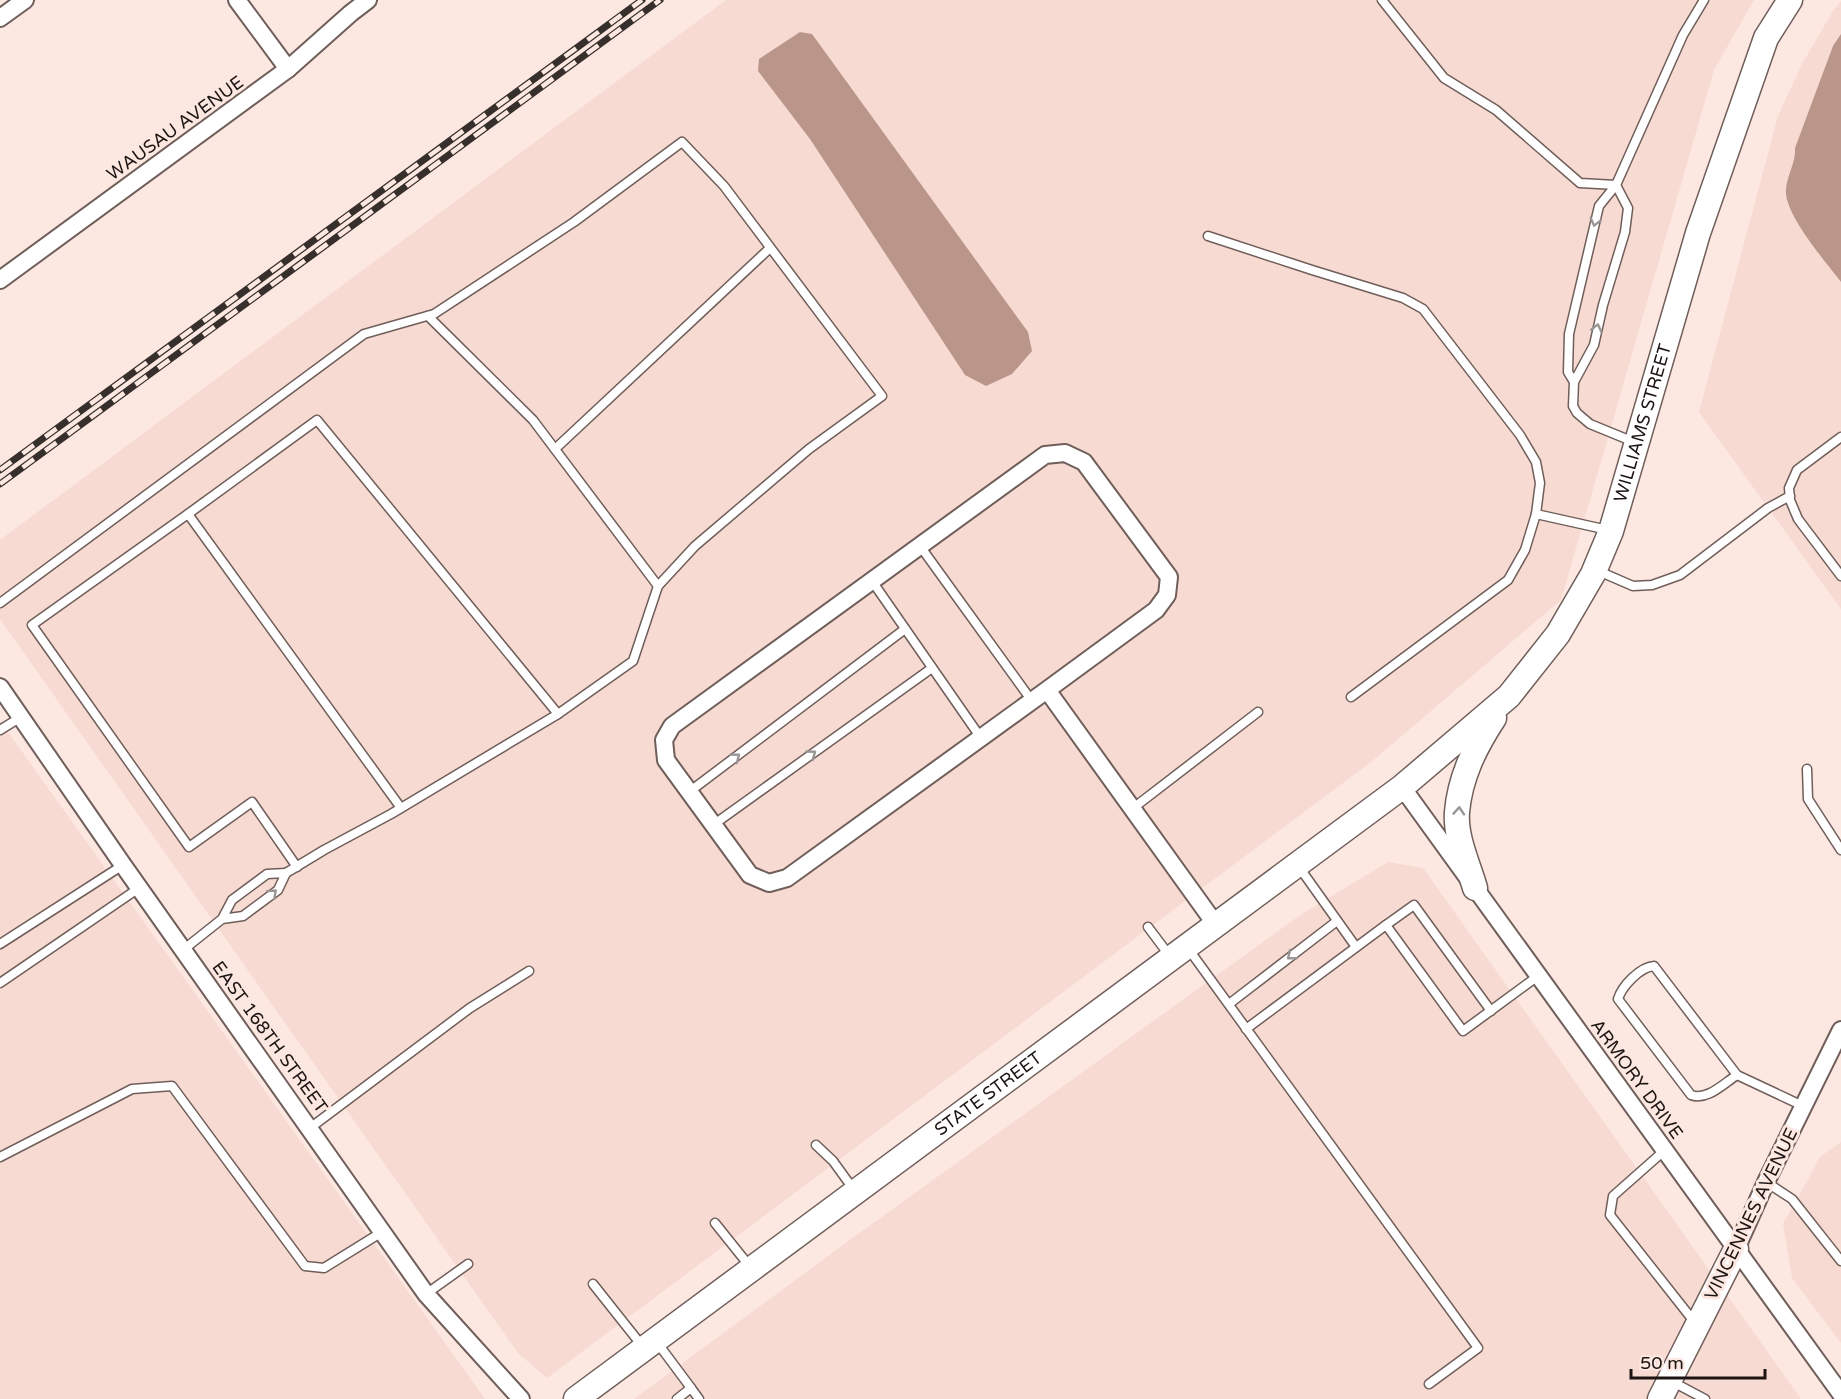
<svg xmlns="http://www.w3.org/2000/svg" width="1841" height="1399" font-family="'Varela Round',sans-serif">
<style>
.built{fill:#f7dad2}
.water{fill:#ba9589}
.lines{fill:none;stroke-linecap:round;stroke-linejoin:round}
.lane-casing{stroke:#6f5e59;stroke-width:11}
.street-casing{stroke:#6f5e59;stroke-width:20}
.secondary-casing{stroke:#6f5e59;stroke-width:27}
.lane{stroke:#fff;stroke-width:8}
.street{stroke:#fff;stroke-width:16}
.secondary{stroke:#fff;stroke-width:24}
.rail-casing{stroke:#372f2c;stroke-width:7}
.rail{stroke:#fce7e1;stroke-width:4.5;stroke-dasharray:14;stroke-linecap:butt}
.oneway{stroke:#999695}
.labels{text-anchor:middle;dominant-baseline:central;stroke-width:6;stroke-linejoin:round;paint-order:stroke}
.street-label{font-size:18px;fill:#1c1513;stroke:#fce7e1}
</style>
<rect width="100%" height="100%" fill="#fce7e1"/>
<g class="built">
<polygon points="726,0 1754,0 1714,70 1561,600 1371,762 547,1378 518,1353 0,619 0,540"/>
<polygon points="1841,1 1841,609 1699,412 1778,116 1802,64 1833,11"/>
<polygon points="0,721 485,1399 0,1399"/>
<polygon points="1388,862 1423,868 1801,1399 634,1399 854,1237 1299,916"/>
<polygon points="1841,1142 1841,1343 1792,1278 1783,1224 1821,1156"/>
</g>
<g class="water">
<polygon points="800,32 812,34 1028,332 1032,351 1012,374 986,386 965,375 810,139 758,71 759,59"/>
<path d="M1841 34V282C1826 262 1783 213 1786 189 1787 175 1796 163 1795 148L1833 46Z"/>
</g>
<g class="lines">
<g class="lane-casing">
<g id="lane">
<polyline points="1382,0 1444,78 1496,110 1580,183 1616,185 1683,35 1704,0"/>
<polyline points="1208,236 1312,270 1403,298 1423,309 1520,435 1536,462 1540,483 1536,514 1525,550 1508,580 1351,697"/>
<polyline points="428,316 533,420 658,586"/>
<polyline points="1574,382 1568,372 1569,334 1599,206 1616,185 1628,208 1625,232 1603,305 1594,345 1574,382 1573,406 1577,413 1590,424 1634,442"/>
<polyline points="1841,437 1797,470 1789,488 1790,500 1798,519 1841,576"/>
<polyline points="555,449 770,248"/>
<polyline points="188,514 317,420 558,714"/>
<polyline points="1536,514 1608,530"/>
<polyline points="920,546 1032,701"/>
<polyline points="1596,570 1633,586 1652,585 1680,575 1768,508 1790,496"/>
<polyline points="872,581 981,738"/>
<polyline points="0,603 364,334 434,314 574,222 682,142 724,186 882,396 809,449 695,546 658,586 633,661 558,714 391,814 324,850 286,873"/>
<polyline points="0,730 21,717"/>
<polyline points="1807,769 1808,799 1841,850"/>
<polyline points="689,792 905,629"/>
<polyline points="1132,809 1258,712"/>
<polyline points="713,825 932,668"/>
<polyline points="297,867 252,802 189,847 32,625 188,514 401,808"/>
<polyline points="1299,867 1356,947"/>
<polyline points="1386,925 1414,905 1491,1011"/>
<polyline points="1148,927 1169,955"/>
<polyline points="0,944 123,865"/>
<polyline points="1187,947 1478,1348 1429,1384"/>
<polyline points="183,950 222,919 232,900 267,874 286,873 278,890 243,916 222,919"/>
<polyline points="0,983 139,888"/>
<polyline points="1229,1004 1337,921"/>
<polyline points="1246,1029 1386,925 1463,1031 1538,976"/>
<path d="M1737 1075 1654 966C1640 967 1622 986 1618 999L1691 1095C1707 1101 1723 1084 1737 1075L1803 1106"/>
<polyline points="310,1128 470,1008 529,971"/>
<polyline points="816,1145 833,1161 854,1190"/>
<polyline points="1665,1150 1613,1196 1610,1215 1696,1324"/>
<polyline points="0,1157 132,1089 172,1086 305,1266 324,1268 382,1232"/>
<polyline points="1766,1182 1792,1199 1841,1261"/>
<polyline points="715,1223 751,1268"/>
<polyline points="593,1284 643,1347"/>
<polyline points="426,1294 468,1264"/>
<polyline points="656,1341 691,1388"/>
<polyline points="1671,1381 1705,1399"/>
<polyline points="677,1399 691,1388 699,1399"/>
</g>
</g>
<g class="street-casing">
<g id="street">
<polyline points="237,0 288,69"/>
<polyline points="0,18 25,0"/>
<polyline points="0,280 288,69 351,13 368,0"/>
<polyline points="0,687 123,865 426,1294 521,1399"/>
<polyline points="1047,690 787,878 769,883 750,875 666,760 664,740 672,726 1045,455 1065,453 1084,462 1169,577 1167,595 1156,610 1047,690 1216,925"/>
<polyline points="1402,787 1841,1394"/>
<polyline points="1736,1249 1766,1182 1841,1030"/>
</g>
</g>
<g class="secondary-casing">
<g id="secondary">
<path d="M1475 888C1468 864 1455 837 1457 812 1460 777 1475 747 1494 718"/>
<path id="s1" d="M576 1399 1402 787 1509 696 1558 634 1593 574 1611 531 1698 233 1766 38 1790 0"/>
<polyline points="1660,1399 1736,1249"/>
</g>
</g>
<use href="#lane" class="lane"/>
<use href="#street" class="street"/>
<use href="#secondary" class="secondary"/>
<g class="rail-casing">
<g id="rail">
<polyline points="0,470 642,0"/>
<polyline points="0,484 660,0"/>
</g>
</g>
<use href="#rail" class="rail"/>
</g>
<defs><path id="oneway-chevron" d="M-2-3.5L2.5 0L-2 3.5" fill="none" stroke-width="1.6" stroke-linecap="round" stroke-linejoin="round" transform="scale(1.5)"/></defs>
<g class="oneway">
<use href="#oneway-chevron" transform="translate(1595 222) rotate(104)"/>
<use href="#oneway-chevron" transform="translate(1597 328) rotate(-77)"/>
<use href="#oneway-chevron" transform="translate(812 754) rotate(-36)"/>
<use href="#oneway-chevron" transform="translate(736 757) rotate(-37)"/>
<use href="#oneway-chevron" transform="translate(1459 811) rotate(-86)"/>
<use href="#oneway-chevron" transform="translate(273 893) rotate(-42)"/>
<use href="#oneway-chevron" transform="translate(1291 956) rotate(142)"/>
</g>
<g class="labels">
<g class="street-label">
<text transform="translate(175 128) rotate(-36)">WAUSAU AVENUE</text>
<text stroke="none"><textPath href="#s1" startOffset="1476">WILLIAMS STREET</textPath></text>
<text transform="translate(270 1037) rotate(54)">EAST 168TH STREET</text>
<text transform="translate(1637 1079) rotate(54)">ARMORY DRIVE</text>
<text stroke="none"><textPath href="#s1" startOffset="513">STATE STREET</textPath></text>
<text transform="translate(1751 1214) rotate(-64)">VINCENNES AVENUE</text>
</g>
</g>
<path d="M1631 1369v9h134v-9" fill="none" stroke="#1c1513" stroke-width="3"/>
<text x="1640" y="1369" font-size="18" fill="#1c1513" stroke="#fce7e1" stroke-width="4.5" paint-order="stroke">50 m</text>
</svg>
